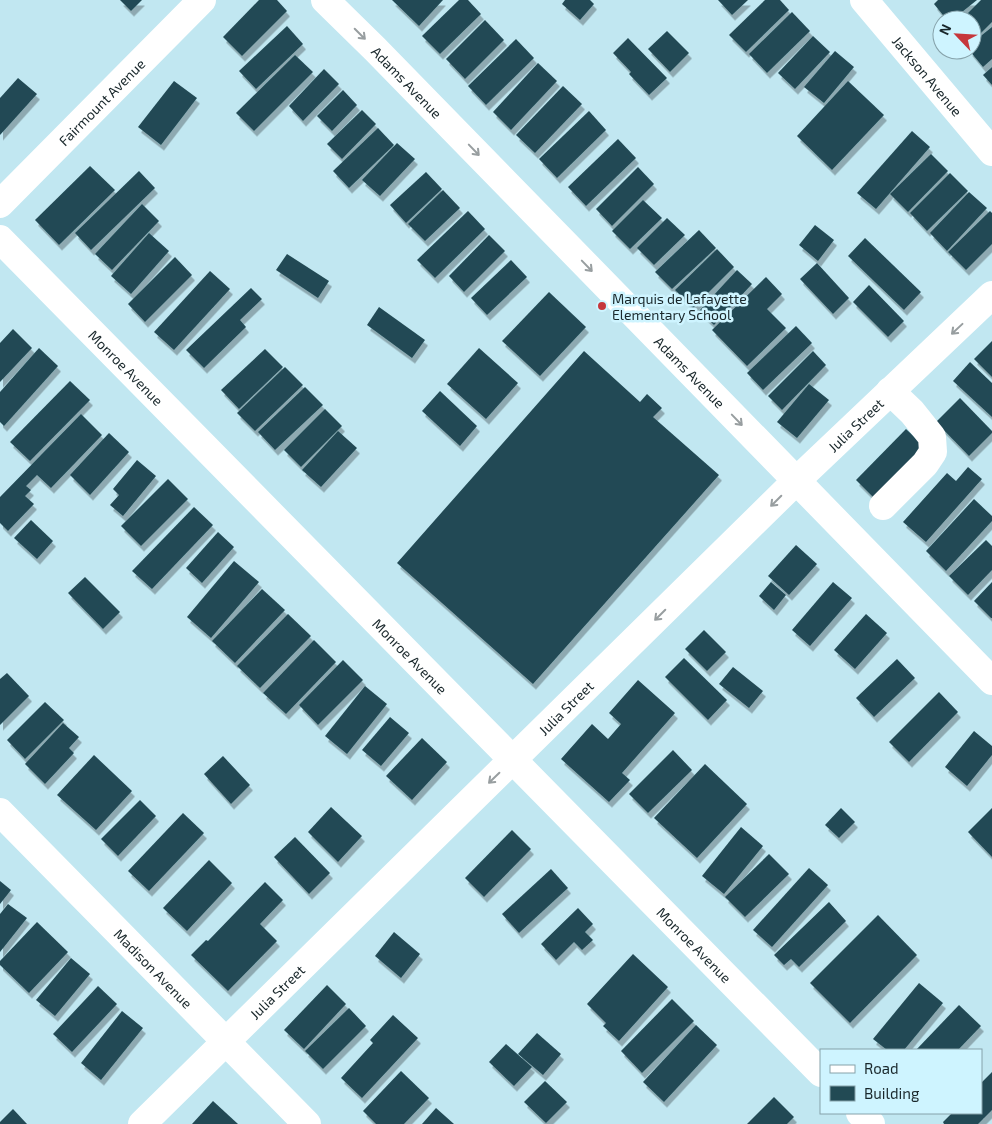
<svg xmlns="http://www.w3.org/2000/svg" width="992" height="1124" font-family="'Exo 2',sans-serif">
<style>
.building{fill:#224a54;filter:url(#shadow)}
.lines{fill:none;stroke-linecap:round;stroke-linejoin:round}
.minor{stroke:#fff;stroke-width:28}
.oneway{stroke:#989ea0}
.poi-dot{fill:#c6373c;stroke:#cef4ff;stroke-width:2}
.labels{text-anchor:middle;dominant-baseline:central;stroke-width:5;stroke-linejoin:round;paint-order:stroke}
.street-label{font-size:14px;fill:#19272b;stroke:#cef4ff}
.poi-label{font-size:14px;fill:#19272b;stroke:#cef4ff;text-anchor:start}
</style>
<defs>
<filter id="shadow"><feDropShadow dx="3" dy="5.5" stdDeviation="0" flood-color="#0004"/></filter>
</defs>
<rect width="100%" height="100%" fill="#c1e7f1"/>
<g class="building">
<polygon points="120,0 142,0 131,11"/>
<polygon points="259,0 277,0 287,11 242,56 223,37"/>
<polygon points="392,0 443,0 419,26"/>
<polygon points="459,0 468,0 481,14 440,54 422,36"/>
<polygon points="565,0 590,0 594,4 580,20 562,4"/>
<polygon points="718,0 748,0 732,15"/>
<polygon points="765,0 780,0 789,10 746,52 729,35"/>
<polygon points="938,0 977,0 952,20 947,20 934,4"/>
<polygon points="981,0 992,0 992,22 972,42 972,20 961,20"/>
<polygon points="792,12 810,31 767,73 749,54"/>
<polygon points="485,20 504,40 465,79 446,59"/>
<polygon points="287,26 303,44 256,89 239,71"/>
<polygon points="992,27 992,59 983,67 969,50 972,50 972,43"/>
<polygon points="667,31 689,53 670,72 648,49"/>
<polygon points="813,36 830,52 795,89 778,73"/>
<polygon points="628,38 667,78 649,95 629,74 631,72 613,53"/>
<polygon points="516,39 534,58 486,105 468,86"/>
<polygon points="835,51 854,67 824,103 804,87"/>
<polygon points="295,55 313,72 254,131 236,113"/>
<polygon points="538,63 557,81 511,130 493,112"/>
<polygon points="992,67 992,85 983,75"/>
<polygon points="324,69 339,84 303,121 289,106"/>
<polygon points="18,78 37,94 0,135 0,98"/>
<polygon points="174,81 197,98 161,145 138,127"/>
<polygon points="848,81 884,115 832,170 797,136"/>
<polygon points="563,86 582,104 535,153 516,135"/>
<polygon points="343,90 357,105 332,131 317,116"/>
<polygon points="362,110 376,124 342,159 327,144"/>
<polygon points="589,111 606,130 557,178 539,159"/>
<polygon points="378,128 394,145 349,188 333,171"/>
<polygon points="912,131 930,147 876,209 857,193"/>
<polygon points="618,139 636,158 586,206 568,187"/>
<polygon points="397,143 415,159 380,196 362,180"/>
<polygon points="931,154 948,171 908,212 890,194"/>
<polygon points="90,166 115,190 59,245 35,220"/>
<polygon points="638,167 654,184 612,226 596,209"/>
<polygon points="139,171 155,188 91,250 75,233"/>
<polygon points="426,172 442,189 406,223 390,205"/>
<polygon points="950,173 968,191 927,231 910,213"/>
<polygon points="443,190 460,208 425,241 408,224"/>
<polygon points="969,192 987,208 947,251 930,233"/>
<polygon points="643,200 662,218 630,249 612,231"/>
<polygon points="142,204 159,221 112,270 95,254"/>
<polygon points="468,211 485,229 435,278 417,260"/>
<polygon points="990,211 992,213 992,244 966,270 948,252"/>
<polygon points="667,218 685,235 654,265 637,248"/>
<polygon points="815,225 834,240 818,261 799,245"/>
<polygon points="699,230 716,248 672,289 655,272"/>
<polygon points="149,233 169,251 131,294 111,276"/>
<polygon points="489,235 505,251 464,292 449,276"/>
<polygon points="865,238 921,292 904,310 848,256"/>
<polygon points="717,249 734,267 693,308 675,290"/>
<polygon points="287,254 329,281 318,298 276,270"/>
<polygon points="175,257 192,275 145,322 128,304"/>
<polygon points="511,260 527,277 487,315 471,298"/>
<polygon points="817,263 849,298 833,314 800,279"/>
<polygon points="737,270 752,284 714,325 699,311"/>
<polygon points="210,271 230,289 174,350 154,332"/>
<polygon points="766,277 782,294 767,309 786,328 747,366 712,330"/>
<polygon points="869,285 904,321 888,337 853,302"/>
<polygon points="251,288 262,299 240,320 246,327 204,368 186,350"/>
<polygon points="549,292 586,327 540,376 502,341"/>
<polygon points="379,307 425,340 412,358 367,325"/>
<polygon points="796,326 812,343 763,390 747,373"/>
<polygon points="13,329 32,348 0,382 0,343"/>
<polygon points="992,341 992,377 974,359"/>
<polygon points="39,348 58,366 4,426 0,422 0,392"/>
<polygon points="479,348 518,383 486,419 447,384"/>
<polygon points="265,349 283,367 239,409 221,390"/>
<polygon points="584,351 640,402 647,394 662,408 653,417 719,475 533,684 397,563"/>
<polygon points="813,351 826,365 782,410 768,396"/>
<polygon points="970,362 992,383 992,417 953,381"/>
<polygon points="285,367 303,385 255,431 237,413"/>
<polygon points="70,381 90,400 30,461 10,442"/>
<polygon points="809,384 829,400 797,438 777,422"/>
<polygon points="305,387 323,405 275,450 258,432"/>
<polygon points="440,391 477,426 460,446 422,411"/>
<polygon points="960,398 992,431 992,433 969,456 936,422"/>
<polygon points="325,409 342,426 301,467 284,450"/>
<polygon points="81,414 102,435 51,488 37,475 26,486 31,490 25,496 34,504 8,531 0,523 0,497"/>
<polygon points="906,429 925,447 874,498 856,480"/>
<polygon points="338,431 357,448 321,487 302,470"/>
<polygon points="109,433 129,452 90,495 70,475"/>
<polygon points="137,460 156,476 123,516 110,505 119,495 113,489"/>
<polygon points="968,467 982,479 926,542 903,522 947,473 956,481"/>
<polygon points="168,479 188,499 141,546 121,526"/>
<polygon points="974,499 992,516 992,521 946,571 926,551"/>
<polygon points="194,507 213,525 152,589 132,571"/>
<polygon points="31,520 53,541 37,559 14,538"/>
<polygon points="218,532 234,547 202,583 186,568"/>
<polygon points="986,540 992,546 992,570 968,595 949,576"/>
<polygon points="796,545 817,564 789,595 768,576"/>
<polygon points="234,561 259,582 211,638 187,617"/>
<polygon points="85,577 120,612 103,629 68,593"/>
<polygon points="771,582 786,595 774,610 759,596"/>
<polygon points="833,582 852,598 810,646 792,630"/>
<polygon points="992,582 992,618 991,618 974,601"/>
<polygon points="262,589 285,610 235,663 212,641"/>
<polygon points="288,614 311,636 260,688 237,666"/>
<polygon points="866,614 887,633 855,669 834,650"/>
<polygon points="704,630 726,652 707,671 685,649"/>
<polygon points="314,640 336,662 286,714 263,693"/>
<polygon points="684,658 727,700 708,720 665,677"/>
<polygon points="897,659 915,678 874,717 856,698"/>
<polygon points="343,660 363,680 318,725 299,705"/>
<polygon points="733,667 763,691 749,708 719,684"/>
<polygon points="7,673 29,696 0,725 0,679"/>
<polygon points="638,680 675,713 622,773 630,780 609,802 561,759 592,724 608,739 621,724 609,713"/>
<polygon points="365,686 387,704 347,754 325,736"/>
<polygon points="939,692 958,712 909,762 889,742"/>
<polygon points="45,702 64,720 25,759 7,740"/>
<polygon points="390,717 409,733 381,766 362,750"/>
<polygon points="63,723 79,737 69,748 74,753 45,784 25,764"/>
<polygon points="974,731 992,746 992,755 967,786 945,767"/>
<polygon points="422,738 447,762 412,800 386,776"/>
<polygon points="673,750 692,770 648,813 629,794"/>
<polygon points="94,755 132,791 96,830 57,795"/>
<polygon points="223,756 250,785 231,804 204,774"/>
<polygon points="705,764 747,804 697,858 654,818"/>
<polygon points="140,800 156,816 118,856 101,839"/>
<polygon points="331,807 362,836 338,862 308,832"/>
<polygon points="841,808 855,822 839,838 825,825"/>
<polygon points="992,808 992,857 968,832"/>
<polygon points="183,813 204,833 149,891 128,871"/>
<polygon points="741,827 763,846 724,894 702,876"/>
<polygon points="512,830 531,849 484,897 465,878"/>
<polygon points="295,837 330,873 309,894 274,857"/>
<polygon points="769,854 789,874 745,917 725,897"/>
<polygon points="209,860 232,883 187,931 163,908"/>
<polygon points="809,868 828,885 772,947 753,930"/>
<polygon points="551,869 568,888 519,933 502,914"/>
<polygon points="0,881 11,890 0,904"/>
<polygon points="265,882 283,900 260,924 277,941 228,991 191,955 206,940 208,941"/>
<polygon points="829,902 846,921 799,967 791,959 784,965 774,955"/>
<polygon points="8,904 27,918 0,952 0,914"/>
<polygon points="578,908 593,924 585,932 593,940 582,950 574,942 556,960 541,944"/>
<polygon points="878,915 917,955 850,1023 810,983"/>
<polygon points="37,922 68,952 29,993 0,965 0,961"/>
<polygon points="394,932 420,954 401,978 375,956"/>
<polygon points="633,954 668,987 619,1041 603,1026 606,1023 587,1004"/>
<polygon points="71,958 90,974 55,1016 36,1000"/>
<polygon points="919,983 943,1003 904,1050 887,1050 873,1039"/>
<polygon points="327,985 346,1004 304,1049 284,1030"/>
<polygon points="98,986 117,1004 72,1052 53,1034"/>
<polygon points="672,999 694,1021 642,1073 621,1051"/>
<polygon points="959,1005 981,1026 958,1050 916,1050"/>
<polygon points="349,1008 366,1026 323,1069 305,1051"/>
<polygon points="122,1011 143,1028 101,1080 81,1063"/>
<polygon points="393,1015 418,1038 362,1098 341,1078 373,1043 370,1040"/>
<polygon points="696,1025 717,1045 664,1102 643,1082"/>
<polygon points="537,1033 561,1054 543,1075 518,1054"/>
<polygon points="506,1044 532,1067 514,1086 489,1062"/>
<polygon points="401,1071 429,1098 404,1124 376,1124 363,1111"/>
<polygon points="992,1072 992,1110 978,1124 944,1124 943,1122 952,1113 981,1113 981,1083"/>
<polygon points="545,1081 567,1102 546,1123 524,1102"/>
<polygon points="774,1097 794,1117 787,1124 747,1124"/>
<polygon points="213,1101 238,1124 192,1124"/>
<polygon points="436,1108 454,1124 422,1124"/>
<polygon points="13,1109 27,1124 0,1124 0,1122"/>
</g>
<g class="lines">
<g class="minor">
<path id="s1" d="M325 0 375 49 992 681"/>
<path id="s2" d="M864 0 992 152"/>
<path id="s3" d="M0 204 202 0"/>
<path id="s4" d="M0 239 821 1073"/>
<polyline points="883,506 925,464 933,452 932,437 912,412 890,391"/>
<path id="s5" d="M0 812 307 1124"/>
<polyline points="860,1113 871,1124"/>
<path id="s6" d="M142 1124 796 481 992 295"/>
</g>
</g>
<defs><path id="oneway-shaft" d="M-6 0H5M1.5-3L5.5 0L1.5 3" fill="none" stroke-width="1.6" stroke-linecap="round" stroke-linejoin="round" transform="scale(1.25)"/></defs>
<g class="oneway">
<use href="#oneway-shaft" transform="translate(360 34) rotate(45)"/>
<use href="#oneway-shaft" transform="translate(474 150) rotate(46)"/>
<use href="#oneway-shaft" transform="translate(587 266) rotate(46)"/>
<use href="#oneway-shaft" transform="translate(957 329) rotate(137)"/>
<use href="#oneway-shaft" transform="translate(737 420) rotate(46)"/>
<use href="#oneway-shaft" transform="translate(776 501) rotate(135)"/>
<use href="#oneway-shaft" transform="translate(660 615) rotate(135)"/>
<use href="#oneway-shaft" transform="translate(494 778) rotate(136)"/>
</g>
<circle class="poi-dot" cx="602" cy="306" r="5"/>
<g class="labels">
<g class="street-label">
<text stroke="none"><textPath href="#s2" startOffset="99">Jackson Avenue</textPath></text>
<text stroke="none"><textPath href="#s1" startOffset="116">Adams Avenue</textPath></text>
<text stroke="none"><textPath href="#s3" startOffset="144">Fairmount Avenue</textPath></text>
<text stroke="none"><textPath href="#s4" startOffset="180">Monroe Avenue</textPath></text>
<text stroke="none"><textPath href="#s1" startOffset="521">Adams Avenue</textPath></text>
<text stroke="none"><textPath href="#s6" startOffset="999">Julia Street</textPath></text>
<text stroke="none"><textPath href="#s4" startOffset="585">Monroe Avenue</textPath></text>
<text stroke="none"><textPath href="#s6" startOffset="594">Julia Street</textPath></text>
<text stroke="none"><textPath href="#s4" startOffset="990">Monroe Avenue</textPath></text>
<text stroke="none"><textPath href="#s5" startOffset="219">Madison Avenue</textPath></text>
<text stroke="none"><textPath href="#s6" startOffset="189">Julia Street</textPath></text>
</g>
<g class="poi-label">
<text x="612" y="298">Marquis de Lafayette<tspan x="612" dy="16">Elementary School</tspan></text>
</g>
</g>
<rect x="820" y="1049" width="162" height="65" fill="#cef4ff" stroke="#86a2aa"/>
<rect x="830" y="1065" width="25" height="8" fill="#ffffff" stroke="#86a2aa"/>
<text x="864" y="1074" font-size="15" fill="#19272b">Road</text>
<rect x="830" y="1086" width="25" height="15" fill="#224a54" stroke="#86a2aa"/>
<text x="864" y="1099" font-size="15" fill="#19272b">Building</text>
<g transform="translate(957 35) rotate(295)"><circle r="24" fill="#cef4ff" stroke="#86a2aa"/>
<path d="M0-4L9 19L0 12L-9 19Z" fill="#c6373c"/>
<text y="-8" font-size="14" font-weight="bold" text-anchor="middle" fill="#19272b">N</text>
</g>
</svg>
